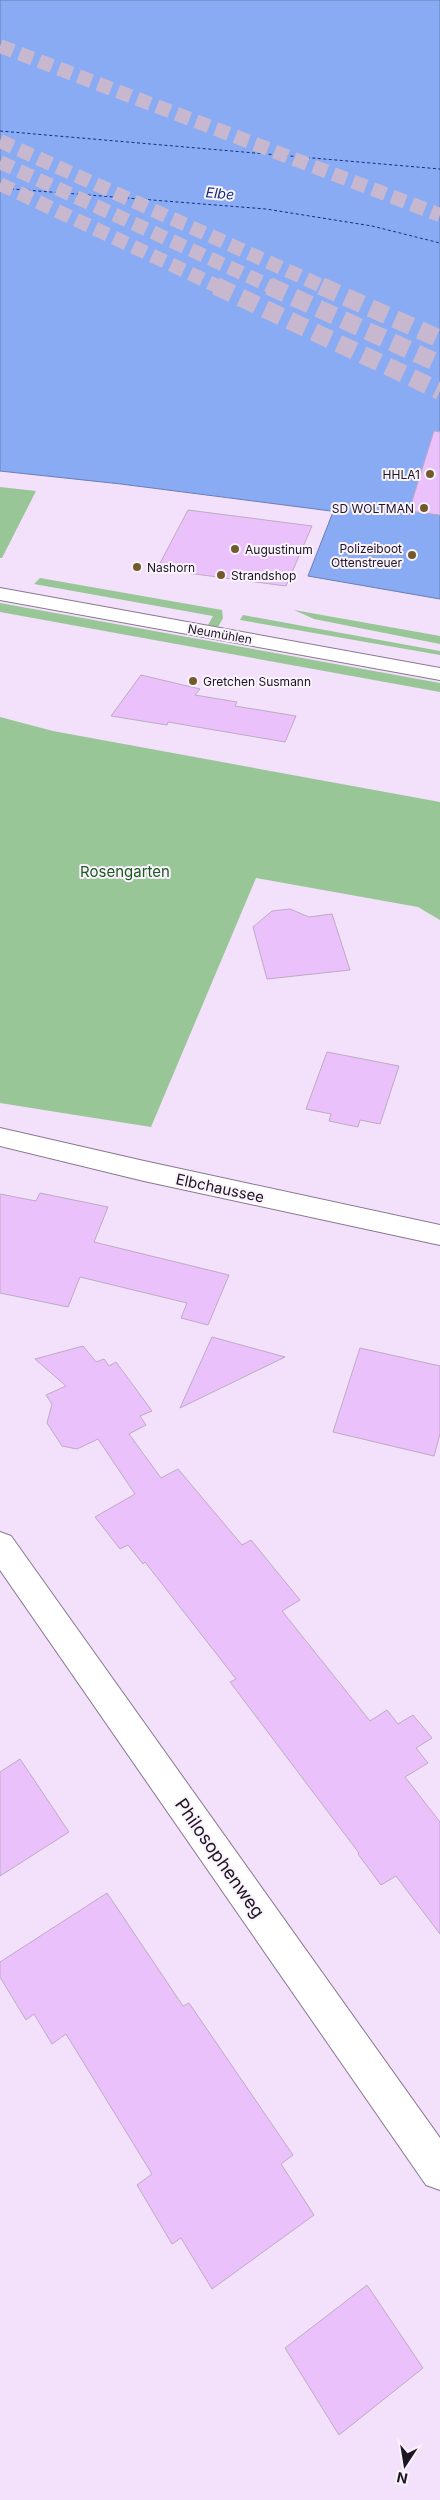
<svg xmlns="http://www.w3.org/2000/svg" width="440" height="2500" font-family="Inter,sans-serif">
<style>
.green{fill:#98c696}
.water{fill:#89abf4;stroke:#697eb4}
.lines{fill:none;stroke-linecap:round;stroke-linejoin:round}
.ferry{stroke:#102f80;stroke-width:1;stroke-dasharray:3 2.5;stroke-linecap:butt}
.building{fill:#eac1fa;stroke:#bdabc4}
.highway-tunnel-far1{stroke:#c8b8cf;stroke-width:14;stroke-dasharray:14 7;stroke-linecap:butt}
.highway-tunnel{stroke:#c8b8cf;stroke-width:18;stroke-dasharray:18 9;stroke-linecap:butt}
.street-casing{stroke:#897890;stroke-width:2}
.secondary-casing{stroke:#897890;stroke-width:2}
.street{fill:#fff;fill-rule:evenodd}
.secondary{fill:#fff;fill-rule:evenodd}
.poi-dot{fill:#745a2b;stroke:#faf2fd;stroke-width:2}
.labels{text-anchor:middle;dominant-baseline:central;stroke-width:4;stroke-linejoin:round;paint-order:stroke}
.far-poi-label{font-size:12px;fill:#1d1620;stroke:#faf2fd;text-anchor:start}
.far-street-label{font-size:12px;fill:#1d1620;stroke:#faf2fd}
.far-water-label{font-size:14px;font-style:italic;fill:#102f80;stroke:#faf2fd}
.park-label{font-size:15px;fill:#1b5a1d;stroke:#faf2fd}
.street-label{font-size:15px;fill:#1d1620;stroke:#faf2fd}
.near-street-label{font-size:18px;fill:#1d1620;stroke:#faf2fd}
</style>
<rect width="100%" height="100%" fill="#f3e0fb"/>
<g class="green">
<polygon points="0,487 36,491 2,558 0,558"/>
<polygon points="40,578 222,610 223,618 218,627 208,625 213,616 34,584"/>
<polygon points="0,603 440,683 440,692 0,612"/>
<polygon points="294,610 440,636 440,644 314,619"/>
<polygon points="243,615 440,651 440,655 240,620"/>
<polygon points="0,717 53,731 440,802 440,920 418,907 256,878 151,1127 0,1103"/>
</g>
<polygon class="water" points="0,0 440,0 440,599 308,576 333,512 331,511 121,484 0,471"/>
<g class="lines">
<g class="ferry">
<polyline points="0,131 440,169"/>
<polyline points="0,188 266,209 372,226 440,243"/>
</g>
</g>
<g class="building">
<polygon points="434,431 440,432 440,515 409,511"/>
<polygon points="188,510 312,526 286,586 157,569"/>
<polygon points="141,675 200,689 195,695 237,702 235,706 296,716 285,742 168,722 167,725 111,716"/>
<polygon points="290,909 309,917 332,914 350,970 267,979 253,927 272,911"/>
<polygon points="327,1052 399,1066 380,1124 360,1120 358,1127 329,1121 331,1114 306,1109"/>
<polygon points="40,1193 108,1207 94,1242 229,1275 208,1325 181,1318 187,1303 80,1277 68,1307 0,1293 0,1194 36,1201"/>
<polygon points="212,1337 285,1357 180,1408"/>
<polygon points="83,1346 96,1362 104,1359 109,1366 116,1362 152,1411 140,1416 146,1425 129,1434 161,1478 178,1469 242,1545 251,1540 300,1600 282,1611 370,1721 387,1710 398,1724 413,1715 432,1738 416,1748 428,1763 405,1777 440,1822 440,1934 396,1876 381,1885 358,1854 359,1853 230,1682 236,1679 145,1562 143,1564 128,1545 120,1549 95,1517 135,1494 98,1439 77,1449 62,1446 47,1423 52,1404 46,1395 66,1386 35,1359"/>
<polygon points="360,1348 440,1366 440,1434 434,1456 333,1432"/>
<polygon points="20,1759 69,1832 0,1876 0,1772"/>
<polygon points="107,1893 183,2006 189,2003 293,2155 281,2164 314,2215 212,2289 181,2238 172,2244 137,2185 152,2174 66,2034 52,2044 34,2014 26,2020 0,1977 0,1962"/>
<polygon points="367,2285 423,2368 339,2435 285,2348"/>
</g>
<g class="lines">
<g class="highway-tunnel-far1">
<polyline points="0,46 440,215"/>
<polyline points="0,141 324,287"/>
<polyline points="0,162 272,287"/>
<polyline points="0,184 219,287"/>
</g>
<g class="highway-tunnel">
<polyline points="216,286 440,391"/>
<polyline points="269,286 440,364"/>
<polyline points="321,286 440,339"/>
</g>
<g class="street-casing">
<g id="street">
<polygon points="0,588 440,668 440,680 0,600"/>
<polygon points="0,1532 11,1536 440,2138 440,2190 426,2185 0,1570"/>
</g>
</g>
<g class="secondary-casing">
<polygon id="secondary" points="0,1128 144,1161 440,1225 440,1245 144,1181 0,1146"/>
</g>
<use href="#street" class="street"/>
<use href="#secondary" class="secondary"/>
</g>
<g class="poi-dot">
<circle cx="430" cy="474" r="5"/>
<circle cx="424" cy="508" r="5"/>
<circle cx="235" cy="549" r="5"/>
<circle cx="412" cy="555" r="5"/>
<circle cx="137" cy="567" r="5"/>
<circle cx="221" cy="575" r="5"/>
<circle cx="193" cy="681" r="5"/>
</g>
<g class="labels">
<g class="far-poi-label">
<text x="420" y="474" text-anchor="end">HHLA1</text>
<text x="414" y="508" text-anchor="end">SD WOLTMAN</text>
<text x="402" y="548" text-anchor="end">Polizeiboot<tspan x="402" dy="14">Ottenstreuer</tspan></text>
<text x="245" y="549">Augustinum</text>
<text x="147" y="567">Nashorn</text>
<text x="231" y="575">Strandshop</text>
<text x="203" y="681">Gretchen Susmann</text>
</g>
<g class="far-street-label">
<text transform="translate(220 634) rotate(10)">Neumühlen</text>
</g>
<g class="far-water-label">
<text transform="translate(220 193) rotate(5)">Elbe</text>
</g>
<g class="park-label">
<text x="125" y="871">Rosengarten</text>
</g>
<g class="street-label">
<text transform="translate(220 1188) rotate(12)">Elbchaussee</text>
</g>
<g class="near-street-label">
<text transform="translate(220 1858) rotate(55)">Philosophenweg</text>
</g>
</g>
<g transform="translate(405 2465) rotate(192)" stroke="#faf2fd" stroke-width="4" paint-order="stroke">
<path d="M0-4L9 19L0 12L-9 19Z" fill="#1d1620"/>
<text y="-8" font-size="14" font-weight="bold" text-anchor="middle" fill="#1d1620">N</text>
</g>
</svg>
